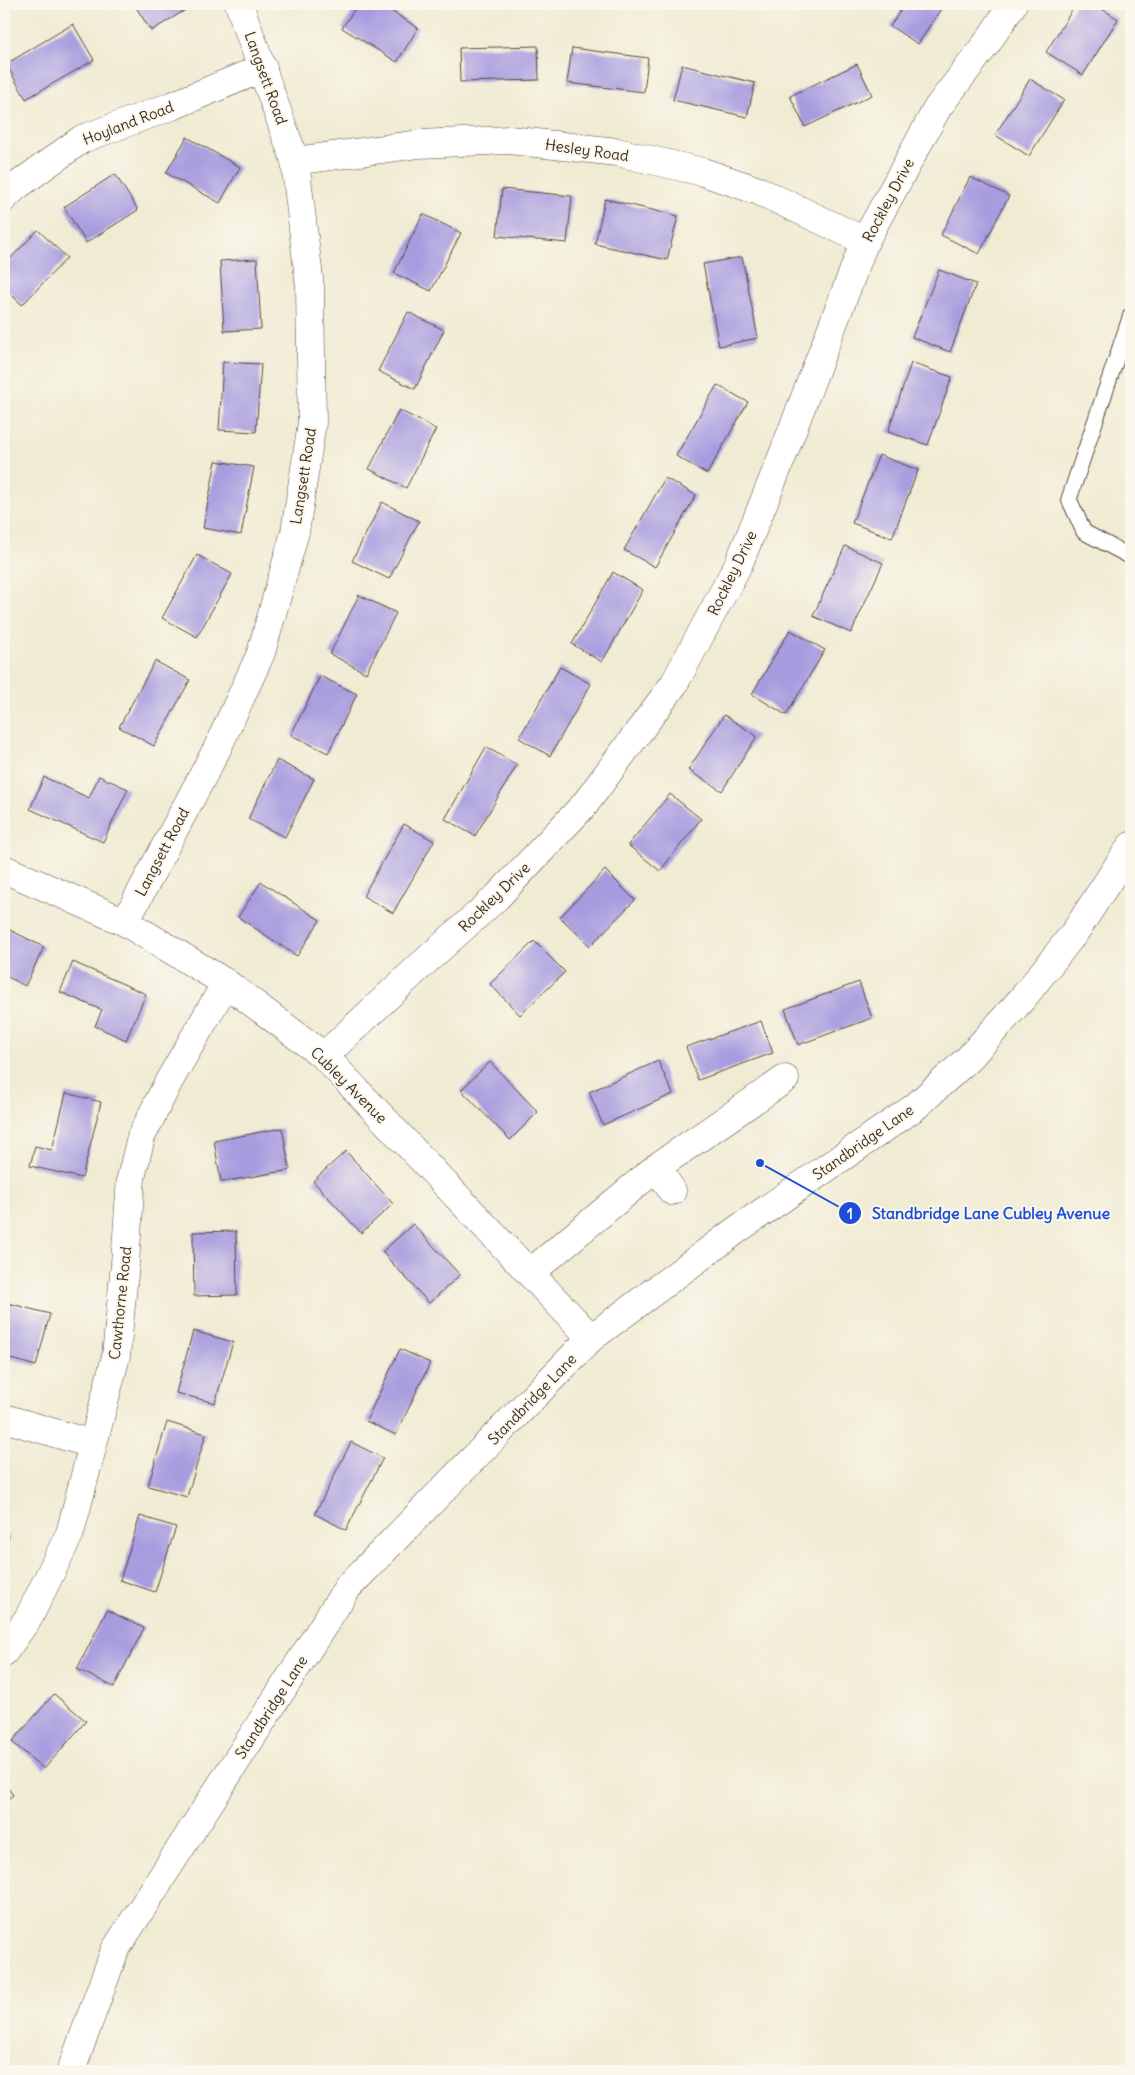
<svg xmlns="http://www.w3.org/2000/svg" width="1135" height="2075" font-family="Delius,sans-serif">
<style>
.building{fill:#a79cdf}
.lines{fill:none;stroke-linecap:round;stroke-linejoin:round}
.service-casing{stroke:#564739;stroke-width:17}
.minor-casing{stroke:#564739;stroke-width:29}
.tertiary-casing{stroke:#564739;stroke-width:29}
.service{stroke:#fff;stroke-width:15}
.minor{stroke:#fff;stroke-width:28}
.tertiary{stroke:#fff;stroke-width:28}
.labels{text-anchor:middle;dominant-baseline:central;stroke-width:4;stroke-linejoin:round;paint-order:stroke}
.street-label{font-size:15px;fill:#3b2a1e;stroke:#fbf7ec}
.leader{fill:none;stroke:#1d4ed8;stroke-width:2}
.callout-dot{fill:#1d4ed8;stroke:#fbf7ec;stroke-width:2}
.mark-label{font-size:15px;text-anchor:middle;font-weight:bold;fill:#fff}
.callout-label{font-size:16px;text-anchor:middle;font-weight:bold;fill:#1d4ed8;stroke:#fbf7ec;stroke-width:4;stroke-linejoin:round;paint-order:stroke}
</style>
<rect width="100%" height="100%" fill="#fbf7ec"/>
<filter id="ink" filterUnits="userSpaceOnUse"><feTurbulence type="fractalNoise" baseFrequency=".02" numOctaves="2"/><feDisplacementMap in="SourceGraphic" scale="10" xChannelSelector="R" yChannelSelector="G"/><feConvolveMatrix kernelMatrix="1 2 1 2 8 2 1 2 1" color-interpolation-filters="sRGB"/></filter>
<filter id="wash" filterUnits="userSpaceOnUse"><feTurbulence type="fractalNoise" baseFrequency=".0096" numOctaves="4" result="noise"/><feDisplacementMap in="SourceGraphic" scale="20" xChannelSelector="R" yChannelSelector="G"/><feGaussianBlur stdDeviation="1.12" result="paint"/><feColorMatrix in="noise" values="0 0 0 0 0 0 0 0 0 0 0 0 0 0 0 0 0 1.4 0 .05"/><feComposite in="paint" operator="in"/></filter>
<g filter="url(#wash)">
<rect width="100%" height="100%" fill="#f0ebd3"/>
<g id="blocks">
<g class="building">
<polygon points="134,4 184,4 187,9 151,31"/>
<polygon points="358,4 380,4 418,28 397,62 342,28"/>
<polygon points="905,4 944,4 918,44 890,26"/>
<polygon points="1076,4 1094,4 1118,19 1083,75 1046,52"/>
<polygon points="73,24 94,60 26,99 6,64"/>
<polygon points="538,46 539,80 460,82 459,48"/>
<polygon points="572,48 648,58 644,92 567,83"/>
<polygon points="857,64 872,95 805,127 790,96"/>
<polygon points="682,65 755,83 747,117 673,100"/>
<polygon points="1030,79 1064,100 1029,156 995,135"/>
<polygon points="187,137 240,167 220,203 166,173"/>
<polygon points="115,174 138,210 86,243 64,207"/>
<polygon points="970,177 1009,196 979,254 941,235"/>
<polygon points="502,189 572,196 567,243 497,236"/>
<polygon points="605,199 678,216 667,260 595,244"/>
<polygon points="423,214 461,233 431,291 394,273"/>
<polygon points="38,230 67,258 22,305 4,287 4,265"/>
<polygon points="742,257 758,338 719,346 703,264"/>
<polygon points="257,259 261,329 224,331 220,261"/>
<polygon points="939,270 976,284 950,352 912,337"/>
<polygon points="408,312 444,330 415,389 378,371"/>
<polygon points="223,362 261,364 256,432 219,430"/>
<polygon points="911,363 952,377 928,445 888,432"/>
<polygon points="717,385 748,402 707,474 676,456"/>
<polygon points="399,410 436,429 406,488 369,469"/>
<polygon points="879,455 918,470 892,538 852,523"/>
<polygon points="216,461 254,467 241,535 203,528"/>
<polygon points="665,478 696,495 655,567 624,550"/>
<polygon points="382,502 419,521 389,579 352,561"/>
<polygon points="845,546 883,563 851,633 813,616"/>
<polygon points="197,555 232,574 197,637 162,618"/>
<polygon points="613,572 643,590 602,662 572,644"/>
<polygon points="359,595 396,613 366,673 330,654"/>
<polygon points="790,630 825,650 786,715 752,694"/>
<polygon points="155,661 190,680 154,746 119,727"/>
<polygon points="560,667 591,684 550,756 519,738"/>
<polygon points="320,676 357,694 328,753 291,735"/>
<polygon points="724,715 757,736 722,791 688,770"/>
<polygon points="486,747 517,765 475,836 445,819"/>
<polygon points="277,760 314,779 285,837 248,819"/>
<polygon points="99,776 128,789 103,842 30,809 44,777 89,798"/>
<polygon points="670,794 701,819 660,871 628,845"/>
<polygon points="404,824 434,841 393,913 363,896"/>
<polygon points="605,870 635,900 590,946 560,917"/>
<polygon points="261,882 320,920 297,956 238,917"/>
<polygon points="4,927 44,947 25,986 4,975"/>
<polygon points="534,941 565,972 520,1015 490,984"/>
<polygon points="73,962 146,994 126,1040 95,1026 102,1010 60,992"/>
<polygon points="859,982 872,1018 798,1045 785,1009"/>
<polygon points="761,1021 773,1053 698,1080 686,1047"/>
<polygon points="658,1061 673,1094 603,1125 589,1092"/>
<polygon points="490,1062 538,1112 510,1140 461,1090"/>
<polygon points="66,1093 101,1102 82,1178 30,1166 35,1146 52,1150"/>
<polygon points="282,1128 290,1170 221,1182 214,1141"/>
<polygon points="346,1151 393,1204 361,1233 313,1181"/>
<polygon points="413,1224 460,1275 429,1303 382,1252"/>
<polygon points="236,1231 237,1295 194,1296 193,1232"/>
<polygon points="4,1302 50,1314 36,1366 4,1357"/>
<polygon points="193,1331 233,1342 215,1403 176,1393"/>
<polygon points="400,1349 430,1363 396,1435 366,1421"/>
<polygon points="167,1422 206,1434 187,1497 148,1486"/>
<polygon points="351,1442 383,1458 346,1530 315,1514"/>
<polygon points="140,1516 176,1527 155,1592 120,1580"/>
<polygon points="4,1534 9,1536 4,1550"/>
<polygon points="107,1610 144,1628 114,1687 77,1669"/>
<polygon points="54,1694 86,1721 44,1769 12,1742"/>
<polygon points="4,1783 13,1795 4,1802"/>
</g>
</g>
</g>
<g filter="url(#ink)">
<use href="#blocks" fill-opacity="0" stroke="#564739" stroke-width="1"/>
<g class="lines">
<g class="service-casing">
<polyline id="service" points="1131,315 1069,499 1084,532 1131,557"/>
</g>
<g class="minor-casing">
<g id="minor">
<polyline points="295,161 419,144 509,140 617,152 703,172 759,191 865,241"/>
<polyline points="4,198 14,188 82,139 172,106 263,68"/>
<polyline points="4,869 125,922 226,983 324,1056 591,1338"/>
<polyline points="125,922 217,749 261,653 295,532 312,423 310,287 295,161 239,4"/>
<polyline points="324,1056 417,969 497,897 585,804 674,684 739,563 782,457 865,241 938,107 987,43 1013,4"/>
<polyline points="657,1167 672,1191"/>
<polyline points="531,1272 657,1167 785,1079"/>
<polyline points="4,1418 92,1444"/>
<polyline points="4,1652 29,1617 70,1533 116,1356 125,1264 131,1178 141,1137 169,1081 226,983"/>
</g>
</g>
<g class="tertiary-casing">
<polyline id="tertiary" points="71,2071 115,1950 348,1587 591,1338 738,1229 915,1107 969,1058 1022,999 1075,932 1131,846"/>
</g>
<use href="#service" class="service"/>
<use href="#minor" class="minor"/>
<use href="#tertiary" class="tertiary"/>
</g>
</g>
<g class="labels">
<g class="street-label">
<text transform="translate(266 78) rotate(70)">Langsett Road</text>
<text transform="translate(128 123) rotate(-21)">Hoyland Road</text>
<text transform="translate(587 150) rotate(8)">Hesley Road</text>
<text transform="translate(888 200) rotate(-62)">Rockley Drive</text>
<text transform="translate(303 476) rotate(-81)">Langsett Road</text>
<text transform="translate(732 573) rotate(-64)">Rockley Drive</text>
<text transform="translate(162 852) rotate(-62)">Langsett Road</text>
<text transform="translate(494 897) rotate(-44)">Rockley Drive</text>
<text transform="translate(349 1085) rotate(45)">Cubley Avenue</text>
<text transform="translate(863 1142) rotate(-35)">Standbridge Lane</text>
<text transform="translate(120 1303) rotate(-84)">Cawthorne Road</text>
<text transform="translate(532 1399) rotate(-46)">Standbridge Lane</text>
<text transform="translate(271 1707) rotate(-57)">Standbridge Lane</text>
</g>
</g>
<path class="leader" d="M760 1163L850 1213"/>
<g class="callout-dot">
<circle cx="760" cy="1163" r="5"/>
<circle cx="850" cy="1213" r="12"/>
</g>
<g class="mark-label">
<text x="850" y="1219">1</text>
</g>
<g class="callout-label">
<text x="991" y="1219">Standbridge Lane Cubley Avenue</text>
</g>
<rect width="1135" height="2075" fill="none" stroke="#fbf7ec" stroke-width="20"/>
</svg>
